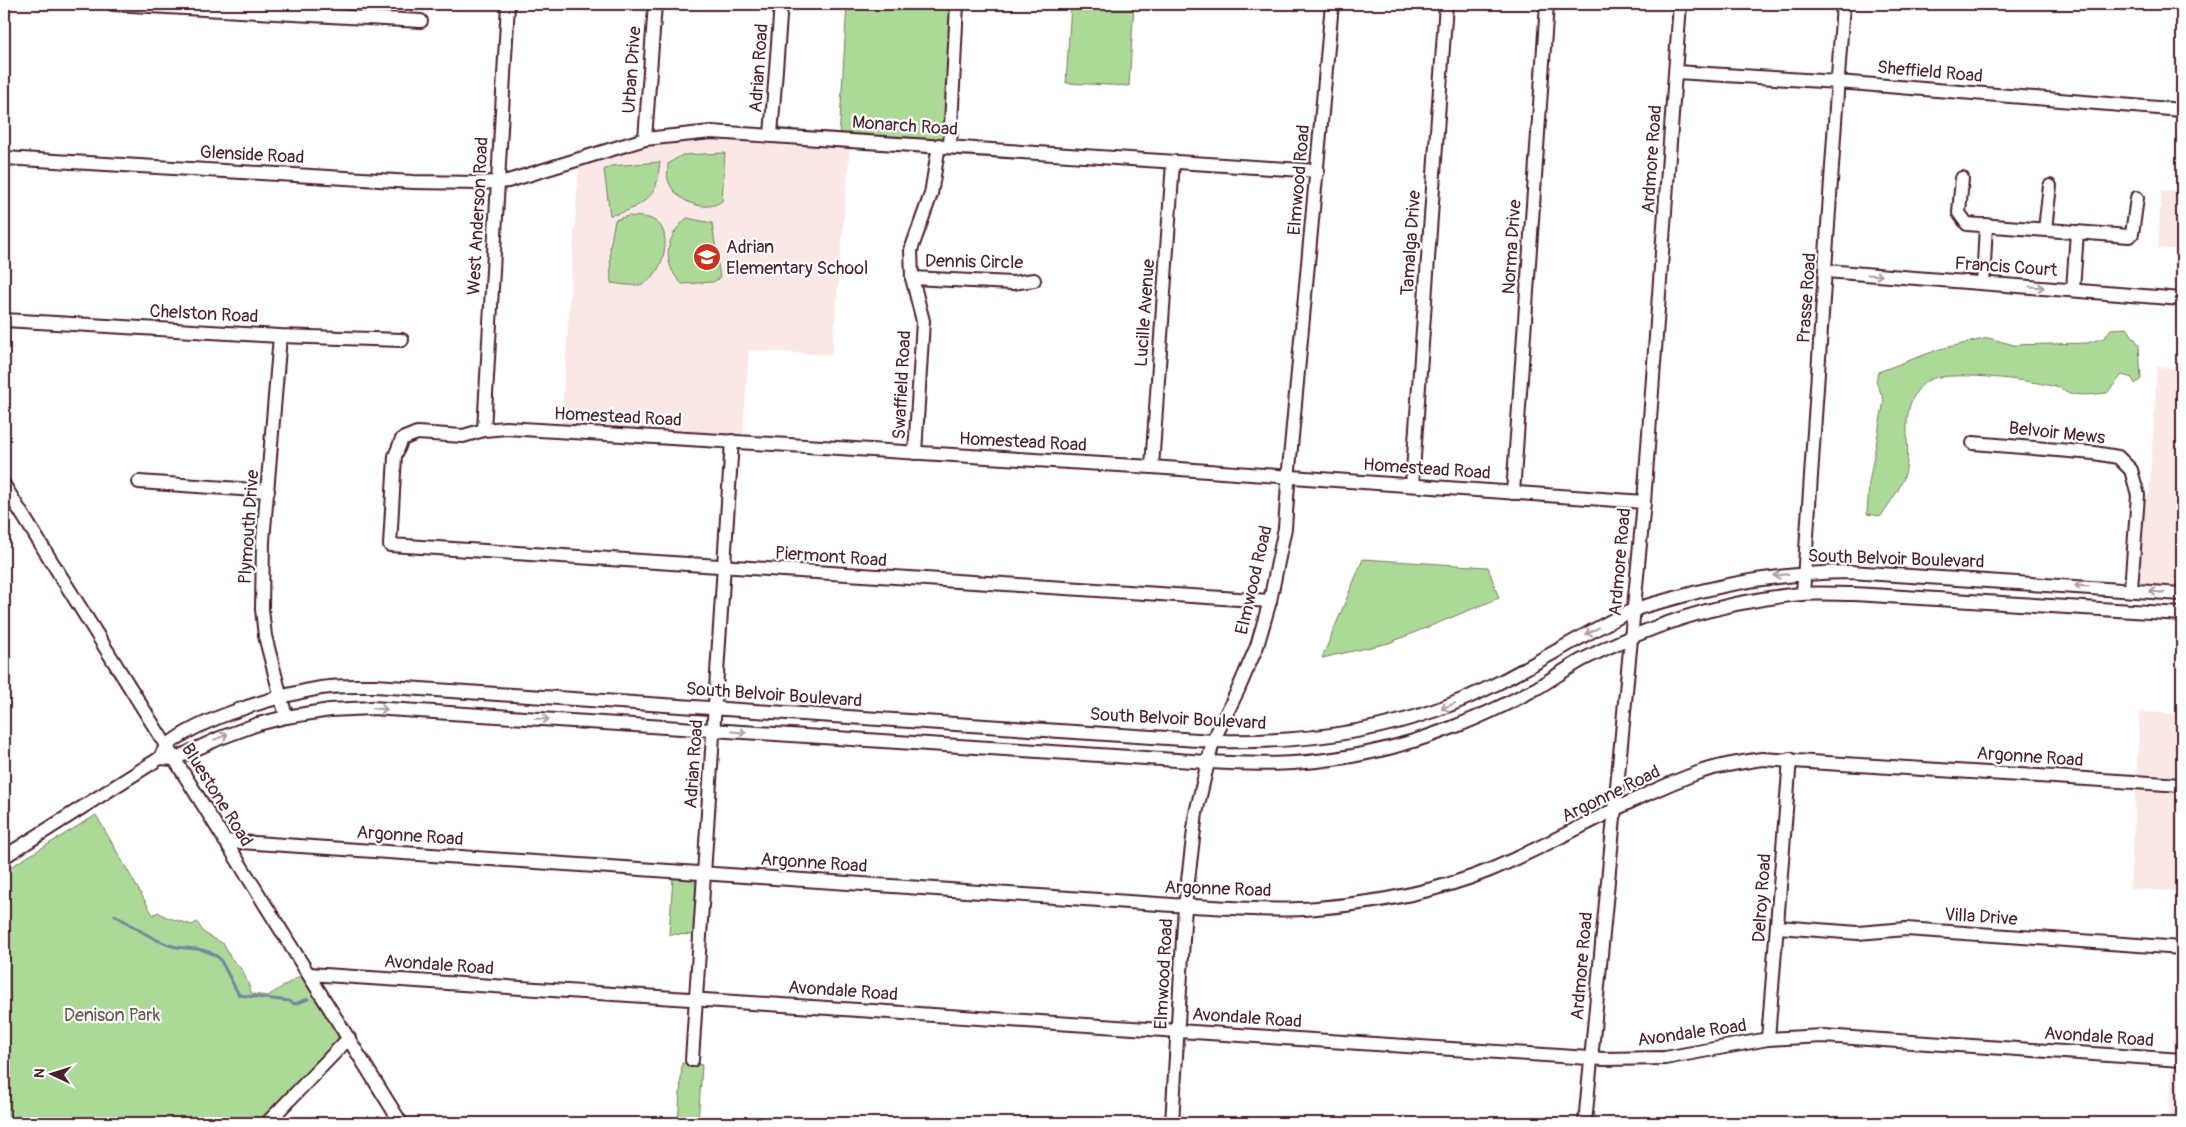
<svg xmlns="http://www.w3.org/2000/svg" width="2186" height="1127" font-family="Pangolin,sans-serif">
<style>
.built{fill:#fae8e6}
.green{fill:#acd998;stroke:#7b7c62}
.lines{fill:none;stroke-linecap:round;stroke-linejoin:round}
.stream{stroke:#7288a0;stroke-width:3}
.minor-casing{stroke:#4a1f2b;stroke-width:16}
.minor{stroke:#fff;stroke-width:12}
.oneway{stroke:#ae9aa0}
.labels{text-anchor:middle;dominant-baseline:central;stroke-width:4.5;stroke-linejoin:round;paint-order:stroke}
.street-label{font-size:18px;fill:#4a1f2b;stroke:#fff}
.poi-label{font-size:18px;fill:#4a1f2b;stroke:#fff;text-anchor:start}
.park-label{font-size:18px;fill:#67574c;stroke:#fff}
</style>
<rect width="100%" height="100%" fill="#fff"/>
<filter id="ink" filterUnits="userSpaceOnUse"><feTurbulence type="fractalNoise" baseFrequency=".02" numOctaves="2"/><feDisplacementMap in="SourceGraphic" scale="10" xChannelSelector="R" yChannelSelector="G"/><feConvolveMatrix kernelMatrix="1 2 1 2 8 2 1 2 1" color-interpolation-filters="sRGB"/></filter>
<g filter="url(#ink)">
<g class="built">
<polygon points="696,139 850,147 832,355 749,350 743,434 716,435 561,426 579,164 638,147"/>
<polygon points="2161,190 2182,191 2182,250 2158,248"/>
<polygon points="2157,367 2182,369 2182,594 2131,589 2138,495 2149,496"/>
<polygon points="2140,712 2182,714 2182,891 2130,889"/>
<polygon points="2182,896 2182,1123 2160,1123 2160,1120 2169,1120"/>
</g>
<g class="green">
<polygon points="847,4 957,4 950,146 839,139"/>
<polygon points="1071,4 1134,4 1129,86 1066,83"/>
<path d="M725 153 722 201C706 214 673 201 668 179 667 175 668 168 668 164L682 155Z"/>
<path d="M660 162C659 169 658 178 656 186 650 202 625 214 610 215L604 170 611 166Z"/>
<path d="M628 216C637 217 648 216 655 221 676 233 661 282 639 285 630 286 620 284 611 283L610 247 615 220Z"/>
<path d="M687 218 712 223 720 278 713 282 682 284C661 263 665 237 687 218Z"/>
<path d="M2127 328 2139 345 2141 379 2135 384 2132 378 2122 375 2107 393C2096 394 2084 396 2073 394 2067 393 2062 388 2056 387 2032 380 1953 371 1931 379 1920 384 1914 394 1910 405 1904 424 1909 443 1907 462 1906 483 1892 499 1881 516L1867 514 1869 483 1884 400 1876 382 1878 372 1940 349 1988 338 2014 345 2087 343 2104 338 2111 329Z"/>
<polygon points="1363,559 1488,567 1499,598 1389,643 1322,658"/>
<polygon points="96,815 153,915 158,912 166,917 192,925 197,922 204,933 224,944 230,957 243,971 252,994 268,996 301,975 336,1030 338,1038 333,1048 260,1123 4,1123 4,871"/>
<polygon points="673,877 692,879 697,885 695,935 669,934"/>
<polygon points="682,1063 702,1065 698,1123 678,1123"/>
</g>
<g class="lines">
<path class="stream" d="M115 915C133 926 149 938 169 945 187 951 204 945 220 959L239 995 289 1001 295 1004 308 999"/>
<g class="minor-casing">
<g id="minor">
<polyline points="113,4 421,21"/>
<polyline points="1676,72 1838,82 2182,110"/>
<polyline points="771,135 781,4"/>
<polyline points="645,139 655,4"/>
<polyline points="950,146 957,4"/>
<polyline points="4,158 413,182 480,183 508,181 645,139 711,132 1318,171"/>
<polyline points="1962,178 1959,213 1967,224 2129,236 2132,234 2137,198"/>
<polyline points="2045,229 2050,186"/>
<polyline points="1826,271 2182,299"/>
<polyline points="912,278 1012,283 1034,280"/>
<polyline points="1983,283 1986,225"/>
<polyline points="2073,290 2077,232"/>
<polyline points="4,320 280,336 402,340"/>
<polyline points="280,336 263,541 262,609 265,636 286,717"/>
<polyline points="484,430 508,4"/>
<polyline points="1973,443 2094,453 2118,457 2131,470 2138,495 2131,589"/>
<polyline points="915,453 923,321 912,278 911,250 931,194 939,145"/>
<polyline points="1152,467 1173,162"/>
<polyline points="139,482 268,491"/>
<polyline points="4,485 401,1123"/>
<polyline points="1412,485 1446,4"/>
<polyline points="1513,493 1547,4"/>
<polyline points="1803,594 1843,4"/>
<polyline points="1270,601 390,545 395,456 402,439 417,433 463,436 484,430 506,428 1152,467 1644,502"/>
<path d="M160 758 174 759 220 738 258 724 286 717 330 710 372 708 1207 762C1236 763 1265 765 1293 763 1346 760 1402 747 1451 728 1481 717 1509 703 1537 688 1552 679 1566 669 1582 660 1649 625 1725 601 1801 594 1818 593 1836 594 1854 594L2182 614"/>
<path d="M225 841 1173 905C1220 907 1269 912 1317 908 1375 903 1436 892 1490 870 1562 840 1629 797 1703 771 1722 765 1742 762 1762 759L2182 785"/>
<path d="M4 857 160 758C162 754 164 748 168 745 200 718 280 695 321 688 339 685 357 686 375 686L1213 741C1289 743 1363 736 1436 710 1505 686 1566 642 1631 611 1645 605 1661 602 1675 598 1733 581 1789 573 1850 572L2182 594"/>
<polyline points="1778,927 1858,933 1906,929 2182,948"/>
<polyline points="309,974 1604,1059 1665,1058 1768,1039 1823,1036 2182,1060"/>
<polyline points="1768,1039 1790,759"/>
<polyline points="692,1060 732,441"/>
<polyline points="267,1123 349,1038"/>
<polyline points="1172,1123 1185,906 1196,813 1213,741 1238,690 1257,646 1270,601 1285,528 1289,469 1332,4"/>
<polyline points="1585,1123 1644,502 1680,4"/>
</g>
</g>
<use href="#minor" class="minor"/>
</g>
<defs><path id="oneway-shaft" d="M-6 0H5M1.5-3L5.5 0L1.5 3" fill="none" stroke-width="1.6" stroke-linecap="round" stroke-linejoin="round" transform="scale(1.25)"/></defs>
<g class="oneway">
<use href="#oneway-shaft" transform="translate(1875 275) rotate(4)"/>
<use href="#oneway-shaft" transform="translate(2037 287) rotate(4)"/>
<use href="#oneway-shaft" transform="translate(1781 575) rotate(173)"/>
<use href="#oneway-shaft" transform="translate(2082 586) rotate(-176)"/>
<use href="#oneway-shaft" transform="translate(2157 592) rotate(-175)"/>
<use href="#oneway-shaft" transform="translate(1592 631) rotate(153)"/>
<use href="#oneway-shaft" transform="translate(1448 706) rotate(157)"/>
<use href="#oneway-shaft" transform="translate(380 709) rotate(3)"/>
<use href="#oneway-shaft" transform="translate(542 719) rotate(4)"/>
<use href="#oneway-shaft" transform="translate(739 732) rotate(4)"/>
<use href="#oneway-shaft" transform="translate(221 737) rotate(-23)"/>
</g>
</g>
<defs>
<g id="school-disc" transform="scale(1.4375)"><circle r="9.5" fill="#c8321e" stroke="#fff"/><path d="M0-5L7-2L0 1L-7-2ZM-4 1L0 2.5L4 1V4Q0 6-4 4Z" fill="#fff"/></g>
</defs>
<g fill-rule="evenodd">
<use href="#school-disc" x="707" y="257"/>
</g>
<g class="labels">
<g class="street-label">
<text transform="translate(759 68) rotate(-86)">Adrian Road</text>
<text transform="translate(632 70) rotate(-86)">Urban Drive</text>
<text transform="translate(1930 72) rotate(5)">Sheffield Road</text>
<text transform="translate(905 126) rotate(4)">Monarch Road</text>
<text transform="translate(252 155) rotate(3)">Glenside Road</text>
<text transform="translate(1652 159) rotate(-86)">Ardmore Road</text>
<text transform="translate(1299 180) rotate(-85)">Elmwood Road</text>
<text transform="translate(478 216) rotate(-87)">West Anderson Road</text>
<text transform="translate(1411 243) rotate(-86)">Tamalga Drive</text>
<text transform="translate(1512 247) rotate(-86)">Norma Drive</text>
<text transform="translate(974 262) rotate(1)">Dennis Circle</text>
<text transform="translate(2006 267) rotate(4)">Francis Court</text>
<text transform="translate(1807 298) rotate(-86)">Prasse Road</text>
<text transform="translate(1145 313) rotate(-86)">Lucille Avenue</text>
<text transform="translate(204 314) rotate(3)">Chelston Road</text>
<text transform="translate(902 385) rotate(-87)">Swaffield Road</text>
<text transform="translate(618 417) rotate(3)">Homestead Road</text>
<text transform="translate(2057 433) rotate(6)">Belvoir Mews</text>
<text transform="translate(1023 442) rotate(3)">Homestead Road</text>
<text transform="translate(1427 469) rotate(4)">Homestead Road</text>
<text transform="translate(249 527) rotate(-86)">Plymouth Drive</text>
<text transform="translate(831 557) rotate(4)">Piermont Road</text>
<text transform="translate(1896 559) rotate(2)">South Belvoir Boulevard</text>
<text transform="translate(1620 562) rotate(-85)">Ardmore Road</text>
<text transform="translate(1254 580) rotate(-77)">Elmwood Road</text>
<text transform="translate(774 695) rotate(4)">South Belvoir Boulevard</text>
<text transform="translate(1178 719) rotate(3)">South Belvoir Boulevard</text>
<text transform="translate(2030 757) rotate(4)">Argonne Road</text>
<text transform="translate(694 764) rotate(-86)">Adrian Road</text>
<text transform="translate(1611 794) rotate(-26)">Argonne Road</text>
<text transform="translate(217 795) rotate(58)">Bluestone Road</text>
<text transform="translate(410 836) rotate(4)">Argonne Road</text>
<text transform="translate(814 863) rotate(4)">Argonne Road</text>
<text transform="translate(1218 889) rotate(2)">Argonne Road</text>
<text transform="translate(1762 898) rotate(-86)">Delroy Road</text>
<text transform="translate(1981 917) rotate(4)">Villa Drive</text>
<text transform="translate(439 965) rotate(4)">Avondale Road</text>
<text transform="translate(1582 966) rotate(-85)">Ardmore Road</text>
<text transform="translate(1164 974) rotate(-87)">Elmwood Road</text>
<text transform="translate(843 991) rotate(4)">Avondale Road</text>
<text transform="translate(1247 1018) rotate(4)">Avondale Road</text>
<text transform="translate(1692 1033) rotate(-8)">Avondale Road</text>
<text transform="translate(2099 1037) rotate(4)">Avondale Road</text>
</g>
<g class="poi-label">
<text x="726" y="247">Adrian<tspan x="726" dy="21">Elementary School</tspan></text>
</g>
<g class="park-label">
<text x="112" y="1015">Denison Park</text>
</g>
</g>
<rect width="2186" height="1127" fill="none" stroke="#fff" stroke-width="20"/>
<rect x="10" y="10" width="2166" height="1107" fill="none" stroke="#4a1f2b" stroke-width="2" filter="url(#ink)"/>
<g transform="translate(52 1074) rotate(274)" stroke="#ffffff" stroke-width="4" paint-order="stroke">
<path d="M0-4L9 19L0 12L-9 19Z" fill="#4a1f2b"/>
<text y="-8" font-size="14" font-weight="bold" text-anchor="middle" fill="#4a1f2b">N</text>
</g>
</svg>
